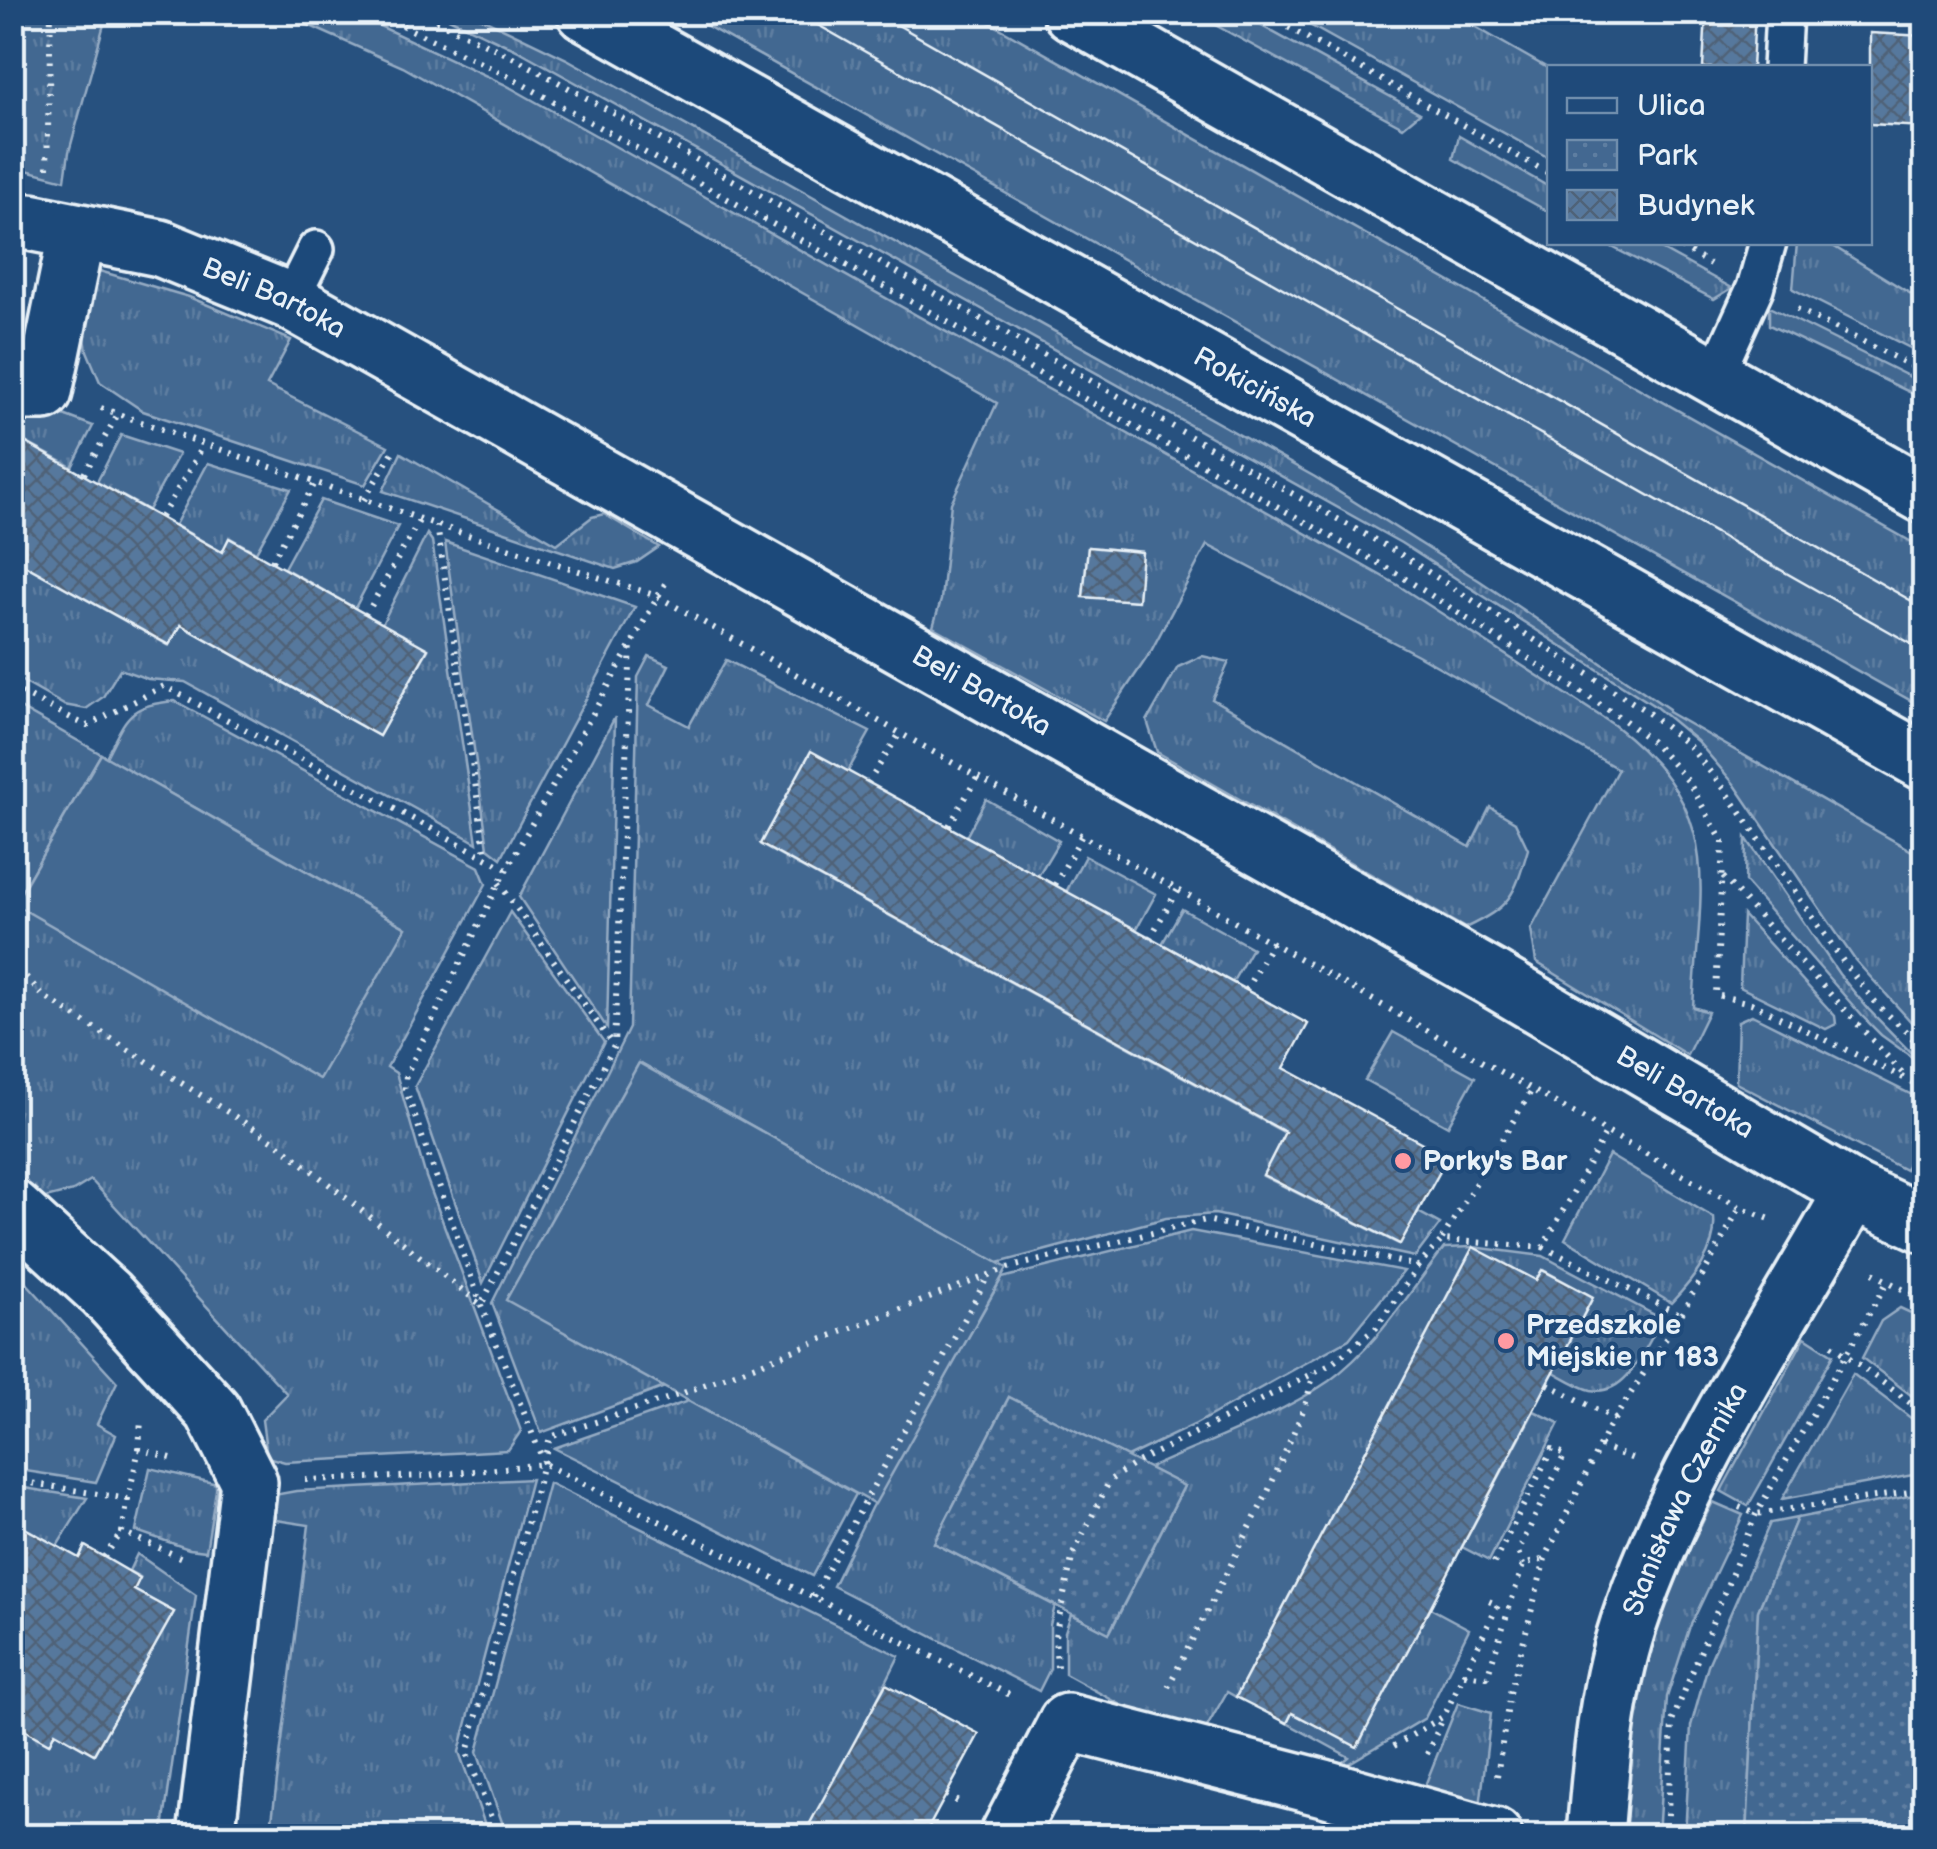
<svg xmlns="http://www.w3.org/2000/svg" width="1937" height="1849" font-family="'Balsamiq Sans',sans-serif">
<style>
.grass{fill:url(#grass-tufts);stroke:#96acc4;stroke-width:2.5;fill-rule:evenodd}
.park{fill:url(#park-dots);stroke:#96acc4;stroke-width:2.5}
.pitch{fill:#436891;stroke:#96acc4;stroke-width:2.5}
.building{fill:url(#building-cross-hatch);stroke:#e8f1f8;stroke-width:2.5}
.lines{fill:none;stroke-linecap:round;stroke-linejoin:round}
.service-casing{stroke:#e8f1f8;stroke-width:42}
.minor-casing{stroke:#e8f1f8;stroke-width:62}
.secondary-casing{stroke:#e8f1f8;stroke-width:62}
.path{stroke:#e8f1f8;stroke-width:6;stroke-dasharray:2.5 8;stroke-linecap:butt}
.service{stroke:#1f4a7a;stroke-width:35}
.minor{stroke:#1f4a7a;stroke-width:55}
.secondary{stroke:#1f4a7a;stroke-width:55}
.tram{stroke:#e8f1f8;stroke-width:2.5}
.poi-dot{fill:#ff9aa2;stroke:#1f4a7a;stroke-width:4}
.labels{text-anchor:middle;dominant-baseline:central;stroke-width:8;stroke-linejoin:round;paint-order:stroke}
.street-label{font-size:28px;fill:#e8f1f8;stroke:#1f4a7a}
.poi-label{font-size:28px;font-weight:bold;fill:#e8f1f8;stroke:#1f4a7a;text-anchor:start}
</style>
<defs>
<pattern id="grass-tufts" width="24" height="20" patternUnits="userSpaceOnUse" patternTransform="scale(2.5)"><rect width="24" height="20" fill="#436891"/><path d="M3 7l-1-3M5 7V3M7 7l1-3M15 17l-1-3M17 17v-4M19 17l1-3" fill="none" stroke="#5e7ea1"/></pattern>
<pattern id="park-dots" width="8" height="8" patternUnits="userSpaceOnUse" patternTransform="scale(2.5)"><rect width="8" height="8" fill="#436891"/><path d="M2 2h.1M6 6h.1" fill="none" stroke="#5e7ea1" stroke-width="1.8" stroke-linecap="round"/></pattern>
<pattern id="building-cross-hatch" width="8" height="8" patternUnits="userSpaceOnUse" patternTransform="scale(2.5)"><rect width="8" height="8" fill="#57789d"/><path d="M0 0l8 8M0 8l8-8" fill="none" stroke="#4f6278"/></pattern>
</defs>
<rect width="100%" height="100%" fill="#27517f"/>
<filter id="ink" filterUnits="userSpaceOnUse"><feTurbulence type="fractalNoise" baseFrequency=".01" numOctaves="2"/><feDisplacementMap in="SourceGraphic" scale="20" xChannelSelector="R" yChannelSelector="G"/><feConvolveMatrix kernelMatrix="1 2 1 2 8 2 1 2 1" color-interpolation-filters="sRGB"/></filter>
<g filter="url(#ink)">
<g class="grass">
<polygon points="12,13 107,13 69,152 65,180 22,169 13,157"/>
<path d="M281 13H352L504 84 1396 584 1614 725C1726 812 1700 882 1693 1007L1708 1012 1687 1055 1536 962 1531 929 1618 769 1418 655 1207 545 1150 653 1104 721 933 627 941 600 951 503 997 403 403 67ZM1088 547 1142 552 1137 601 1083 596Z"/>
<polygon points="438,13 471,13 567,59 1315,477 1480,581 1669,709 1668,712 1924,858 1924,1036 1855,960 1735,785 1697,741 1656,707 1401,543 521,52"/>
<polygon points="684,13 973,13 1924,549 1924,708"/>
<polygon points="1193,13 1238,13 1420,113 1403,127"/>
<polygon points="1288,13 1451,13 1549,69 1549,158"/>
<polygon points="1459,136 1549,187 1549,212 1453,159"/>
<polygon points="1604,243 1650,243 1732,288 1714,299"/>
<polygon points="1797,243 1828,243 1924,302 1924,355 1793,289"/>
<polygon points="96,270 189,297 291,340 267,385 388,446 365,485 143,411 100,382 87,351 81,311"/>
<polygon points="1769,307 1924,384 1924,399 1769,325"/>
<polygon points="12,403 45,408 93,426 72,467 25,442 15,458"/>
<polygon points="121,435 179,454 148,510 97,482"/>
<polygon points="401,453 557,544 592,517 604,514 659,547 637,562 615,569 383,491"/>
<polygon points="208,463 291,489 256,552 230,538 222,552 175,525"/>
<polygon points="321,500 398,526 355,608 284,568"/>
<polygon points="427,534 432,541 477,843 185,682 148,679 120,669 103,697 86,709 64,705 13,676 12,558 168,645 181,625 379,736 428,650 382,624"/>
<polygon points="445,542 635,607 501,858 488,848"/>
<polygon points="649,656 669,665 649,705 689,726 726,660 870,732 848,771 761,845 1285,1133 1263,1176 1399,1244 1418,1212 1440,1224 1415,1257 1215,1214 1166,1218 998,1263 639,1063 507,1299 665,1387 541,1433 492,1303 629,1028 638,677"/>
<path d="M1202 656 1229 662 1212 699 1470 847 1490 807 1515 822 1528 849C1514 897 1511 906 1465 928L1157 752 1147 721 1178 667Z"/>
<path d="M175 701 479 867 486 884 387 1067 396 1073 426 1177 521 1431 508 1450 285 1462 267 1457 262 1420 287 1394 91 1180 73 1191 42 1199 13 1181V704L101 754 14 904 405 927 106 757C127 717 127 705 175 701Z"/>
<polygon points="615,717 607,1028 519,897"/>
<polygon points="986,799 1059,841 1038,876 966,837"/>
<polygon points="1746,838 1839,974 1869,1010 1924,1066 1881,1035 1863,1017 1745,882"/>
<polygon points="1085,856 1156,894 1136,930 1066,892"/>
<polygon points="1182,909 1252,948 1232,983 1162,944"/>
<polygon points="510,912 604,1042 483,1283 415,1086"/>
<polygon points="1743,915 1835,1016 1836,1024 1826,1029 1740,987"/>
<polygon points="1752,1015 1924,1101 1924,1127 1905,1170 1736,1083 1738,1021"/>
<polygon points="1393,1032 1475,1077 1448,1126 1365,1080"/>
<path d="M1609 1155 1714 1218C1717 1251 1693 1280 1671 1303L1565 1239Z"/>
<polygon points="1191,1231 1404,1271 1349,1339 1194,1425 1127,1457 1009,1397 934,1543 1055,1606 1050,1625 1050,1669 1039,1691 833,1586 871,1508 1002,1278"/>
<path d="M1473 1247 1543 1256 1662 1319C1646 1345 1628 1397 1591 1390 1579 1387 1565 1378 1554 1372L1593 1297 1543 1270 1536 1280 1473 1248 1236 1697 1227 1692 1196 1746 1065 1674V1632L1071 1614 1110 1632 1184 1486 1149 1468C1208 1441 1275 1418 1329 1381 1376 1347 1409 1293 1444 1248Z"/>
<polygon points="23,1279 117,1382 97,1424 116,1435 96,1482 13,1469 13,1286"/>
<polygon points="1900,1308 1924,1319 1924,1405 1862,1358 1881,1321"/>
<polygon points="1805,1337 1833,1355 1748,1506 1721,1491"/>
<polygon points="1853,1374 1924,1428 1924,1473 1782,1499"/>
<polygon points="688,1401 856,1494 812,1576 554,1448"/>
<polygon points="1534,1411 1559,1423 1489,1561 1462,1547"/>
<polygon points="150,1468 217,1484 206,1551 189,1549 136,1531"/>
<polygon points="531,1479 459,1752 489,1836 270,1836 309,1525 262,1518 263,1497 296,1491"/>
<polygon points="549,1483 899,1656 809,1836 507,1836 477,1752"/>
<polygon points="12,1486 87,1498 57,1546 13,1521"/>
<path d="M1713 1502 1743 1515 1689 1629 1667 1697 1658 1836 1618 1835C1621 1804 1623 1773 1628 1742 1643 1658 1673 1577 1713 1502Z"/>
<polygon points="1797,1518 1758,1611 1747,1836 1685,1836 1691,1726 1708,1665 1770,1523"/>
<polygon points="137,1554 196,1595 162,1836 29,1836 13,1828 12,1723 49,1743 55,1732 94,1754 174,1612 134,1590 140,1577 129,1571"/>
<polygon points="1430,1608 1469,1629 1425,1718 1321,1780 1349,1757 1287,1723 1292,1713"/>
<polygon points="1458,1703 1491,1713 1480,1807 1418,1803"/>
</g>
<g class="park">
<polygon points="1009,1397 1184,1486 1109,1633 934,1543"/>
<polygon points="1924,1493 1924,1836 1747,1836 1758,1611 1797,1518"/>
</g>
<g class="pitch">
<polygon points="101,754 406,928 319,1079 14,904"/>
<polygon points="639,1063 1007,1268 875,1504 506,1300"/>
</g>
<g class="building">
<polygon points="1706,12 1755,12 1752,68 1703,68"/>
<polygon points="1870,33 1924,36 1924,127 1870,124"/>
<polygon points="12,435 222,552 229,538 428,649 379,736 181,625 169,645 12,558"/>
<polygon points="1088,547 1142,552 1138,601 1083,597"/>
<polygon points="811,751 1308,1024 1284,1068 1448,1157 1400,1244 1263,1175 1285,1132 760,844"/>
<polygon points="1473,1247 1536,1280 1542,1270 1593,1297 1357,1747 1292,1713 1287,1723 1236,1697"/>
<polygon points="12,1521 79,1558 85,1546 140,1578 134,1590 174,1612 94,1754 55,1732 49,1744 12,1723"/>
<polygon points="886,1684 979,1734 924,1836 803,1836"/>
</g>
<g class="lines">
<g class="service-casing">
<g id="service">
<polyline points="1781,68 1784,12"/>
<polyline points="290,301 316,249"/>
<polyline points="1715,376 1755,288 1768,242"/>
</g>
</g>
<g class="minor-casing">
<g id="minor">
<path id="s1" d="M12 222H30L160 248 290 301 1490 977 1853 1191 1924 1224"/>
<polyline points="12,392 44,392 77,232"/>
<polyline points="12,1208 106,1294 213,1411 249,1482 206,1836"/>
<polyline points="1008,1836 1067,1722 1324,1788 1494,1836"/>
<path id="s2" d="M1595 1836C1601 1761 1607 1683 1633 1611 1685 1462 1776 1328 1853 1191"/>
</g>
</g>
<g class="secondary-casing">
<g id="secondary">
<path id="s3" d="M585 12 1924 762"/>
<polyline points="1071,12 1924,495"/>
</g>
</g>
<g class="path">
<polyline points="374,12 508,76 1398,574 1624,720 1651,741 1688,781 1723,842 1716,995 1751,1003 1924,1088"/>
<polyline points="417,12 517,59 1400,554 1646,711 1689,746 1726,791 1847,967 1877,1004 1924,1049"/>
<polyline points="1261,12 1550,174"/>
<polyline points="47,168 51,12"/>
<polyline points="1672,242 1710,264"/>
<polyline points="1797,309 1924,372"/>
<polyline points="101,408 455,531 657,596 1740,1207 1770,1219"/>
<polyline points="84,474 118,414"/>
<polyline points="364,500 394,450"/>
<polyline points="161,517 204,445"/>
<polyline points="437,525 486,857"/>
<polyline points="272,561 315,483"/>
<polyline points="366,615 420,519"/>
<polyline points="12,688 87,726 164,686 507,869"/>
<polyline points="868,783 900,733"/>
<polyline points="949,826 978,776"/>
<polyline points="1723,877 1907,1078"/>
<polyline points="499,883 613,1045"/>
<polyline points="1055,885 1082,835"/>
<polyline points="1150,938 1178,889"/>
<polyline points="12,961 43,996 277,1143 481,1305 614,1046 631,642"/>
<polyline points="1246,990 1272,942"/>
<polyline points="1442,1239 1533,1088"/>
<polyline points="1543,1247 1681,1315"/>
<polyline points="1873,1273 1924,1301"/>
<polyline points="1832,1345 1924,1413"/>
<polyline points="1548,1384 1615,1419"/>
<polyline points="1600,1446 1636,1460"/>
<polyline points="139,1449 141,1420"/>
<polyline points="544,1463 481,1305 405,1088 406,1075 499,883 667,580"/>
<polyline points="12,1480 128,1499 139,1449 171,1458"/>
<polyline points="305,1480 426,1476 544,1464 1012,1696"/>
<polyline points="128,1499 122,1532 182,1558"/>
<polyline points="1739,1507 1756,1514 1924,1490"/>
<polyline points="104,1557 122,1532"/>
<polyline points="1494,1563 1552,1449 1565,1454 1518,1552 1523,1565"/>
<polyline points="813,1597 987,1278"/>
<polyline points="1057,1667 1055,1636 1073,1554 1110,1480 1137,1462 1330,1365 1376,1328 1418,1266"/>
<polyline points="1464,1674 1498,1605 1484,1599"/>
<polyline points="1168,1687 1267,1494 1305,1406 1314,1373"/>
<polyline points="1394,1746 1444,1716 1464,1674 1487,1677 1523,1565 1545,1559"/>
<polyline points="1427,1754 1444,1716"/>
<polyline points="1497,1776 1510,1693 1545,1559 1606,1432 1681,1315 1740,1207"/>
<polyline points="946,1795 962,1804"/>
<polyline points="12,1836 13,1836"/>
<polyline points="498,1836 467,1753 550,1437 678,1395 1007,1268 1206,1220 1418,1266 1442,1240 1543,1247 1607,1131"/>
<polyline points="1667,1836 1672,1722 1756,1514 1887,1282"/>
</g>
<use href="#service" class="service"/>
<use href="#minor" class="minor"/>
<use href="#secondary" class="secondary"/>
<g class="tram">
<polyline points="795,12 1924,651"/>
<polyline points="875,12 1924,608"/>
</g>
</g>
</g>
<g class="poi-dot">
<circle cx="1403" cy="1161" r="10"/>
<circle cx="1506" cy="1341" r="10"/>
</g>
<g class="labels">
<g class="street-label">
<text stroke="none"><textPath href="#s1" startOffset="275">Beli Bartoka</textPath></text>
<text stroke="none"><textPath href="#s3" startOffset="768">Rokicińska</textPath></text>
<text stroke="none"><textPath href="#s1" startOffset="1085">Beli Bartoka</textPath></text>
<text stroke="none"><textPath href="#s1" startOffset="1895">Beli Bartoka</textPath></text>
<text stroke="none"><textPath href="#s2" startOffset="352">Stanisława Czernika</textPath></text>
</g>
<g class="poi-label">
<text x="1423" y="1161">Porky's Bar</text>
<text x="1526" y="1325">Przedszkole<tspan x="1526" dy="32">Miejskie nr 183</tspan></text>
</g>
</g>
<rect width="1937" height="1849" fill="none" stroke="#1f4a7a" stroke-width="50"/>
<rect x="25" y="25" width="1887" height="1799" fill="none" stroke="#e8f1f8" stroke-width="4" filter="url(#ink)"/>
<rect x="1547" y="65" width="325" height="180" fill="#1f4a7a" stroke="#6f8dac" stroke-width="2.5"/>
<rect x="1567" y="98" width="50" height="15" fill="#1f4a7a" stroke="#6f8dac" stroke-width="2.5"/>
<text x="1637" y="115" font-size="30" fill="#e8f1f8">Ulica</text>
<rect x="1567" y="140" width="50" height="30" fill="url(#park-dots)" stroke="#6f8dac" stroke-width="2.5"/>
<text x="1637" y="165" font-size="30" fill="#e8f1f8">Park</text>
<rect x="1567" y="190" width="50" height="30" fill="url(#building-cross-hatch)" stroke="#6f8dac" stroke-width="2.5"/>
<text x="1637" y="215" font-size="30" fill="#e8f1f8">Budynek</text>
</svg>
